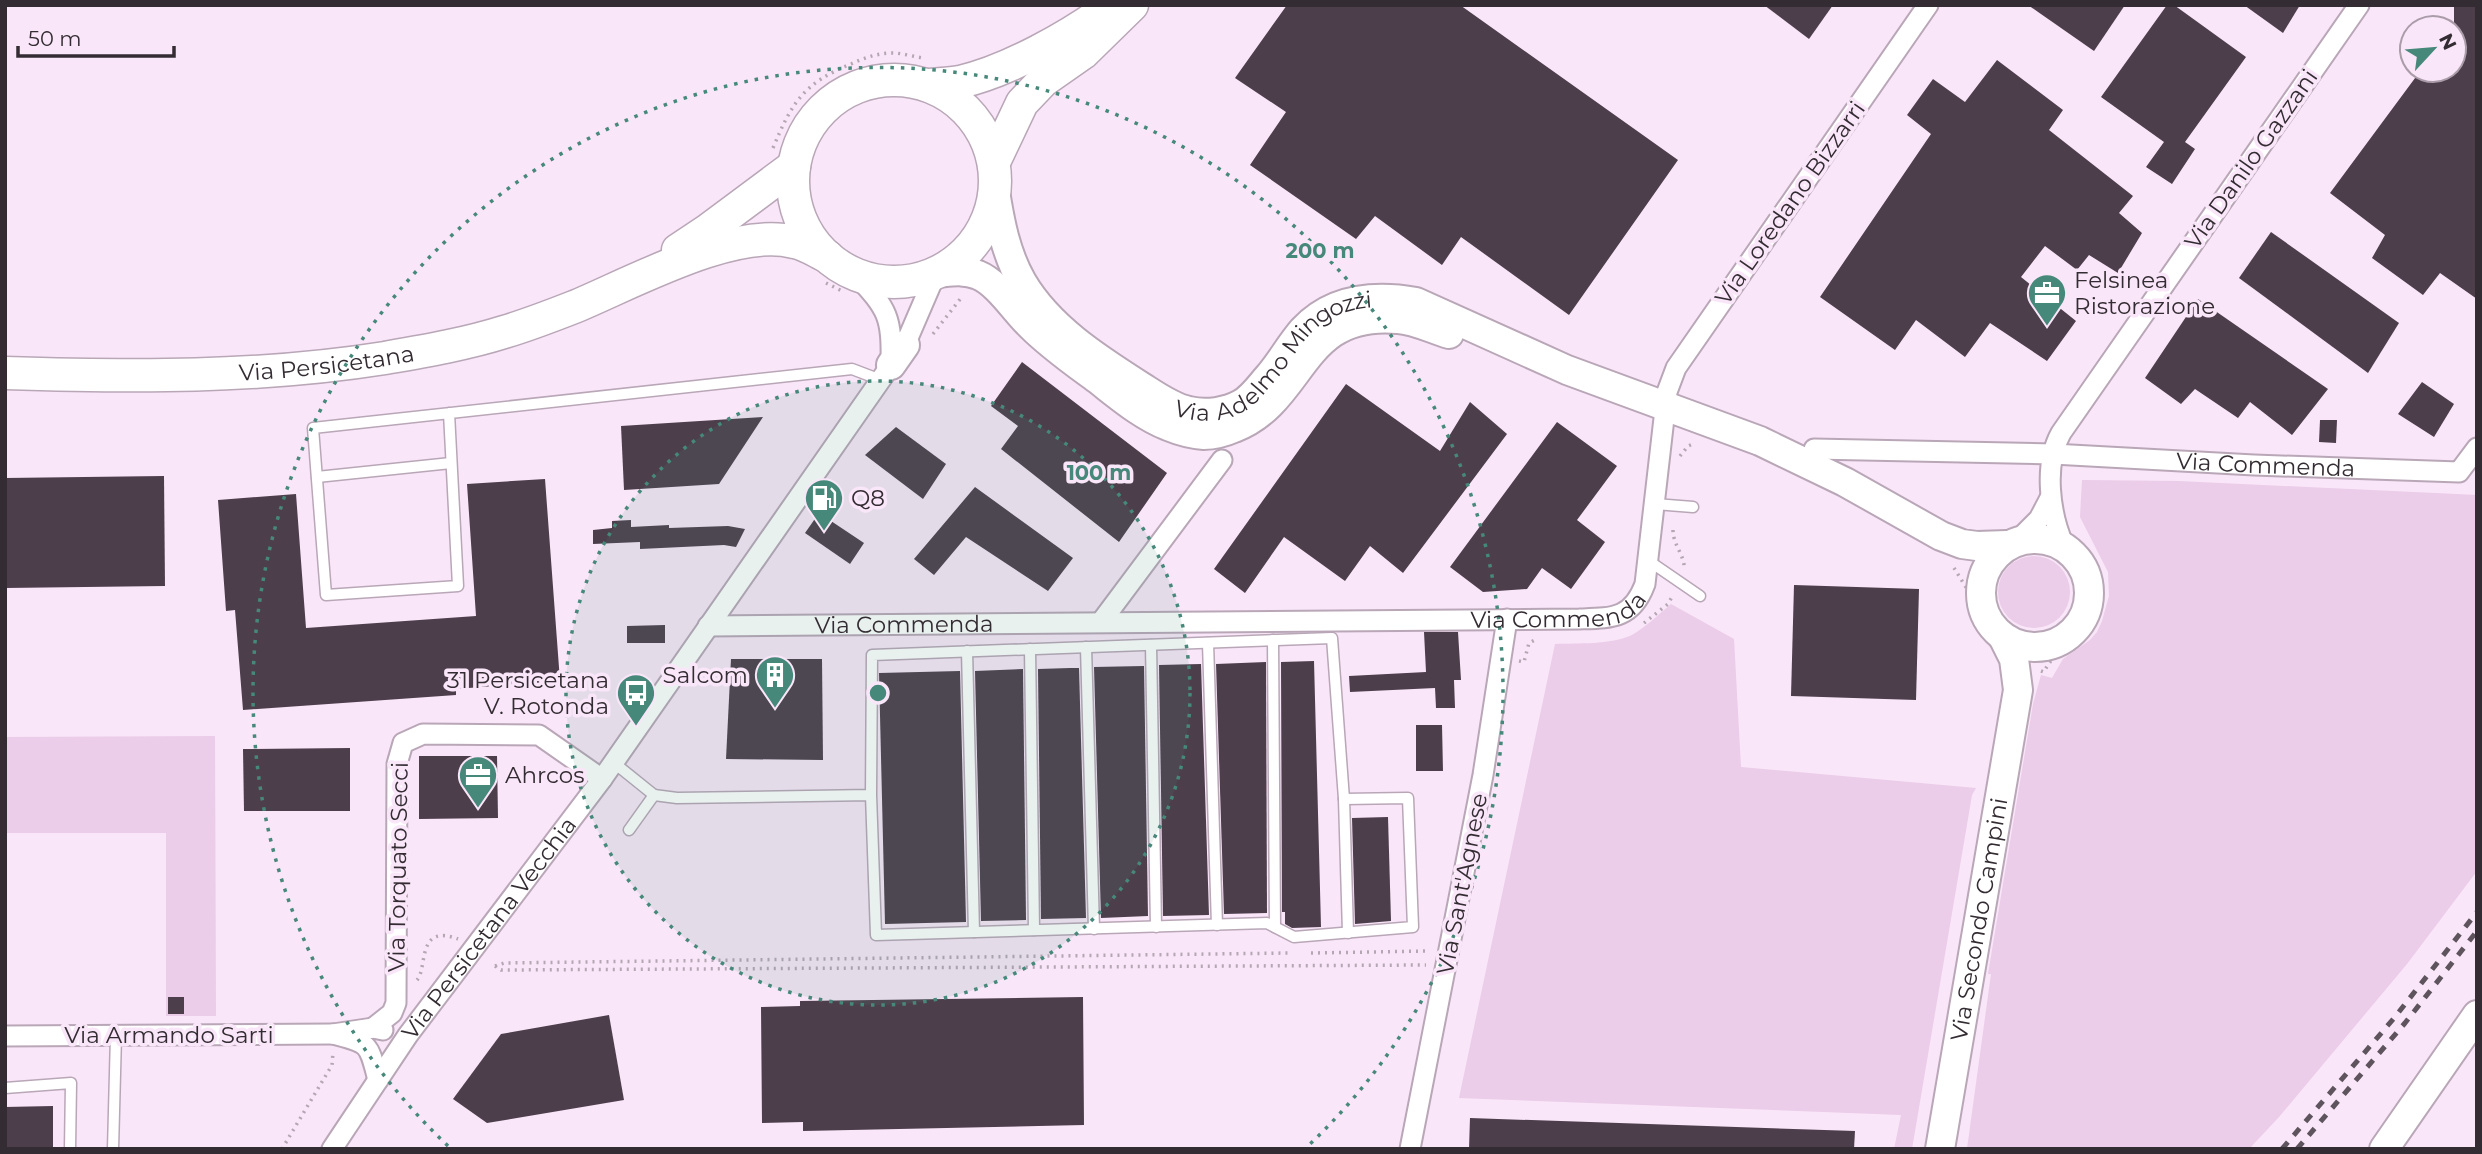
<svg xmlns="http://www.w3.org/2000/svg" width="2482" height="1154" font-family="Montserrat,sans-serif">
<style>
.green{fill:#ebcce9}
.building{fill:#4d3e4c}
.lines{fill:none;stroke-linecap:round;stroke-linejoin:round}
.lane-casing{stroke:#b9a7b8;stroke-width:13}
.street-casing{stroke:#b9a7b8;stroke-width:23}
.secondary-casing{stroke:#b9a7b8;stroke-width:32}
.primary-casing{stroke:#b9a7b8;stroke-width:35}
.path{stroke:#b5a6b4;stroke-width:3.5;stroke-dasharray:2 5;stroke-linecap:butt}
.lane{stroke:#fff;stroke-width:10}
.street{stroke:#fff;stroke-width:19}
.secondary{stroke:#fff;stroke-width:28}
.primary{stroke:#fff;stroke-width:32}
.rail{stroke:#5e545d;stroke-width:5;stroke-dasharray:9 9;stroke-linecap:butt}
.ring{fill:none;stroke:#46887a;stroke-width:3.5;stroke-dasharray:3.5 7}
.labels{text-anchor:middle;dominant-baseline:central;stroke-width:7;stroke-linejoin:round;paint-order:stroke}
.street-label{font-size:23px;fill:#332c32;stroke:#f9e6f8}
.poi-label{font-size:23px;fill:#332c32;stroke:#f9e6f8;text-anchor:start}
.centre{fill:#46887a;stroke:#f9e6f8;stroke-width:3.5}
.ring-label{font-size:21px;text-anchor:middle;font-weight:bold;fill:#46887a;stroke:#f9e6f8;stroke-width:7;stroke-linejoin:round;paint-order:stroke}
</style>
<rect width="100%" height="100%" fill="#f9e6f8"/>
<g class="green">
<polygon points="2082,480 2178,481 2477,495 2477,871 2407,964 2279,1117 2249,1149 1967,1149 1991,974 1988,974 2033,704 2041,675 2052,678 2063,659 2090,640 2097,632 2102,621 2109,596 2108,572 2080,517"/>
<circle cx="2034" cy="592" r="36"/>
<path d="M1671 604 1734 639 1741 767 1976 788 1972 795 1912 1149H1894L1901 1115 1459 1098 1555 644C1579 643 1610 645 1632 635 1646 627 1658 615 1671 604Z"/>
<polygon points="215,736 216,1016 166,1016 166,833 5,833 5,737"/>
</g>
<g class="building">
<polygon points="1287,5 1460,5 1678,160 1569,315 1461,237 1442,265 1375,216 1356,239 1250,165 1286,112 1235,78"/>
<polygon points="1764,5 1833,5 1809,39"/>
<polygon points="2028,5 2125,5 2094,51"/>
<polygon points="2167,5 2174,5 2246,57 2185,142 2195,149 2172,184 2146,167 2164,142 2101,97"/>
<polygon points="2244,5 2300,5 2283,33"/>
<polygon points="2454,5 2477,5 2477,299 2440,273 2423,295 2372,258 2385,235 2330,193 2421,70 2454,70"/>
<polygon points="1997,60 2063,110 2049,130 2133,196 2119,213 2142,233 2118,273 2089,255 2077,270 2045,246 2021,277 2076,321 2047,361 1990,323 1965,357 1916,320 1895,350 1820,297 1931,134 1907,115 1933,79 1965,102"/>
<polygon points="2271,232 2399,323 2368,373 2239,278"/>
<polygon points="2198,299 2328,389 2292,435 2250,402 2238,418 2195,389 2181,404 2145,378"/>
<polygon points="1022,362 1167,473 1119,542 1001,449 1018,426 991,406"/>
<polygon points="2422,382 2454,404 2434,437 2398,414"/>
<polygon points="1346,384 1440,451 1470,402 1507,434 1403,573 1370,546 1345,581 1284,537 1245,593 1214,569"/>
<polygon points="763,417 719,484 624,490 621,426"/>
<polygon points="2320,420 2337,420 2336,443 2319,442"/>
<polygon points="1557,422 1617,466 1577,520 1605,542 1571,589 1542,568 1527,589 1483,592 1450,567"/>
<polygon points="896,427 946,464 923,499 865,455"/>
<polygon points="164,476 165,586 5,588 5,478"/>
<polygon points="545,479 560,681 456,689 456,695 243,710 235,610 226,611 218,500 296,494 306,628 476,616 467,484"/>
<polygon points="975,487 1073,558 1048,591 966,537 934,575 914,559"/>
<polygon points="819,513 864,543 850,564 805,533"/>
<polygon points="631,520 631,527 669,525 669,528 728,526 745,529 736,547 724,545 640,549 640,542 593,544 593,530 612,528 612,521"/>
<polygon points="1794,585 1919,589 1916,700 1791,696"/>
<polygon points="665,625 665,643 627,643 627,626"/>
<polygon points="1424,632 1458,632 1461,680 1454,680 1455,708 1436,708 1435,688 1350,692 1349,676 1426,672"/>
<polygon points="731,659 822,659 823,760 726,759"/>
<polygon points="1314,661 1321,927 1292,928 1285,924 1285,912 1282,912 1281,662"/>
<polygon points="1266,662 1267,913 1224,914 1216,664"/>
<polygon points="1201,664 1209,915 1163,916 1159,665"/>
<polygon points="1144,666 1148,916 1101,918 1094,667"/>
<polygon points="1070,668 1079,668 1086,918 1041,919 1038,669"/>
<polygon points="1023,669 1026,920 981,921 975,671"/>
<polygon points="960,671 966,922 885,924 879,673"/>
<polygon points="1416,725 1442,725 1443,771 1416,771"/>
<polygon points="350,748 350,811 244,811 243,749"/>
<polygon points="419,756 497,756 498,818 419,819"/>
<polygon points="1388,817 1391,921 1355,924 1352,818"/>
<rect x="168" y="997" width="16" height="17"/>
<polygon points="1083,997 1084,1125 803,1131 803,1122 762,1123 761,1007 800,1006 800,1001"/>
<polygon points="609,1015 624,1100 487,1123 453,1099 501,1034"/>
<polygon points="53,1106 53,1149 5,1149 5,1107"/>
<polygon points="1470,1118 1855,1131 1854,1149 1469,1149"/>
</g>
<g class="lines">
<g class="lane-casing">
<g id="lane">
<polyline points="449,413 458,586 326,595 313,428 852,369 881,380"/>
<polyline points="317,477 451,463"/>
<polyline points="1655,504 1693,507"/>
<polyline points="1649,561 1700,596"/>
<polyline points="1273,640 1275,927"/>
<polyline points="1208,643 1217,925"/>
<polyline points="1151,645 1156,927"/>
<polyline points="1086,647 1094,929"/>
<polyline points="1030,649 1034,930"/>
<polyline points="967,651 974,932"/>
<polyline points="613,762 654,795 629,830"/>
<polyline points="654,795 677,798 871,795 876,935 1267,923 1294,937 1413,927 1408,798 1344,799 1332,638 872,655 871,795"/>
<polyline points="1344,799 1348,933"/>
<polyline points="5,1088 71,1083 70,1149"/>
<polyline points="113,1149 116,1035"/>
</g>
</g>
<g class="street-casing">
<g id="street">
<polyline points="905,345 936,273"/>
<path id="s1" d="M1814 449 2053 454 2254 465 2459 472 2477 448"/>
<polyline points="2017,541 2039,519 2050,498"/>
<path d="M2064 546C2050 514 2043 465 2061 433L2359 5"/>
<polyline points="1101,622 1222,460"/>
<path id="s2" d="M708 626 1579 619C1612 618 1632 619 1645 584L1667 392 1676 368 1928 5"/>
<polyline points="373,1028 392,1013 396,1003 397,764 403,743 423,734 539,735 602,779"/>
<polyline points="5,1036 333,1034"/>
<path d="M378 1080C368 1042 370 1044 333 1034L373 1028 383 1030"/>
<path id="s3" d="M332 1149 408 1035 602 779 891 365C892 316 888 310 856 275"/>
<polyline points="1410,1149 1483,775 1507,619"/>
</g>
</g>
<g class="secondary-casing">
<g id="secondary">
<path id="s4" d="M995 191C1000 223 1006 254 1022 282 1049 328 1098 359 1142 387 1156 396 1173 408 1189 411 1206 415 1227 412 1241 404 1252 398 1260 386 1268 377 1281 362 1290 345 1303 330 1333 298 1376 295 1416 302L1567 370 1760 441 1845 482 1941 536 1962 544 1977 546 2007 545"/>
<path d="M936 273C950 272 964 269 978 275 998 283 1015 311 1031 326 1051 346 1074 362 1097 379 1119 396 1142 416 1168 426 1180 431 1191 434 1204 435 1214 435 1225 432 1234 428 1306 400 1298 310 1398 319 1415 320 1432 329 1449 334"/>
<polyline points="891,365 905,345"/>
<circle cx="2035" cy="593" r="54"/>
<path id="s5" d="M1940 1149 2018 690 2014 659 2003 637"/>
<polyline points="2384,1149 2477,1015"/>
</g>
</g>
<g class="primary-casing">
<g id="primary">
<circle cx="894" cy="181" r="101"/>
<path d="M928 85C938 84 950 84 960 82 1008 71 1071 36 1111 6"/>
<polyline points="994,162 1022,103 1043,81 1083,53 1132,5"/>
<polyline points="678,250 708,230 794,166"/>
<path id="s6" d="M5 373C133 377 259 378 385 358 425 351 466 344 504 332 528 325 551 316 574 307 630 284 734 226 794 242 806 244 817 252 828 257"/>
</g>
</g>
<g class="path">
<path d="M773 148C792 102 804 83 851 64 864 58 878 53 892 53 903 53 914 57 924 58"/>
<polyline points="826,283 844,292"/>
<polyline points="933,334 961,298 964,298"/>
<polyline points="1680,456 1688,446 1695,443"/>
<path d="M1673 530C1673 545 1685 556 1684 568"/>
<polyline points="1954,568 1969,592 1980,628"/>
<polyline points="1644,623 1668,604 1673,595"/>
<polyline points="1519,661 1524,662 1529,643 1535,640"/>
<path d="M2041 671 2044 672C2055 650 2067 650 2082 634 2103 610 2099 577 2082 553"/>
<polyline points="1311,953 1430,951"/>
<polyline points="495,966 504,963 1290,953"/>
<polyline points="495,966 501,970 1426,965"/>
<path d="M417 980C428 968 416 923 458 939"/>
<polyline points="282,1149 332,1065 333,1052"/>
</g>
<use href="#lane" class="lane"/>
<use href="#street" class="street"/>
<use href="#secondary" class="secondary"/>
<use href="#primary" class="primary"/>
<g class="rail">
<polyline points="2282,1149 2395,1017 2477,912"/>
<polyline points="2297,1149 2405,1023 2477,931"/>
</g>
</g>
<circle cx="878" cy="693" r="312" fill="#46887a" fill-opacity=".12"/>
<g class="ring">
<circle cx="878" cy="693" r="312"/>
<path d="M448 1146A625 625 0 1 1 1308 1146"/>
</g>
<defs>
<g id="office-pin" transform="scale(2.0125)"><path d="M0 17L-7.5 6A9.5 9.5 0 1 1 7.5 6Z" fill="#46887a" stroke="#f9e6f8"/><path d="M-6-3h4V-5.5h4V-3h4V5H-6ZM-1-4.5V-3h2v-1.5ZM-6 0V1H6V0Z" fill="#fff"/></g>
<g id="fuel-pin" transform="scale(2.0125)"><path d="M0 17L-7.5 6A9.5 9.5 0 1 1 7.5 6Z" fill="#46887a" stroke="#f9e6f8"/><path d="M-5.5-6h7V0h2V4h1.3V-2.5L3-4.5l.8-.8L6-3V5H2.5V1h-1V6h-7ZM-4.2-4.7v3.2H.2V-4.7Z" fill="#fff"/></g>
<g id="building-pin" transform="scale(2.0125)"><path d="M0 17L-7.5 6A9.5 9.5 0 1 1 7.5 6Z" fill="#46887a" stroke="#f9e6f8"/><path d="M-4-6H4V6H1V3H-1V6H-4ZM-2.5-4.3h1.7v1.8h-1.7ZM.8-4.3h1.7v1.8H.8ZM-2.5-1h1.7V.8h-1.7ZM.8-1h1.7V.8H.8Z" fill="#fff"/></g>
<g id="bus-pin" transform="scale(2.0125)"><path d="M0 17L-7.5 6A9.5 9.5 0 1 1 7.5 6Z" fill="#46887a" stroke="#f9e6f8"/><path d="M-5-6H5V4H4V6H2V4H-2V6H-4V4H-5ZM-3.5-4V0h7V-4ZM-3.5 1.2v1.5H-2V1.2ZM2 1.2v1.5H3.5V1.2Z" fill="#fff"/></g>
</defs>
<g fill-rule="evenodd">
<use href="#office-pin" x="2047" y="293"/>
<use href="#fuel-pin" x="824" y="498"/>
<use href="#building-pin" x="775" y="675"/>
<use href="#bus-pin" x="636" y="693"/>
<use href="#office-pin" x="478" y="775"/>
</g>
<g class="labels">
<g class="street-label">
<text transform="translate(2251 159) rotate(-55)">Via Danilo Gazzani</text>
<text transform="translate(1790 203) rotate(-55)">Via Loredano Bizzarri</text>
<text stroke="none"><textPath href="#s4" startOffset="416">Via Adelmo Mingozzi</textPath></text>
<text stroke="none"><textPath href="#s6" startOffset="322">Via Persicetana</textPath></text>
<text stroke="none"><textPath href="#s1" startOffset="452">Via Commenda</textPath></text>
<text stroke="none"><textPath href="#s2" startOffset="852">Via Commenda</textPath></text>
<text stroke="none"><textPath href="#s2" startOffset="196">Via Commenda</textPath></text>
<text transform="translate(398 867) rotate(-89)">Via Torquato Secci</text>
<text transform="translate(1462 884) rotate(-79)">Via Sant'Agnese</text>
<text stroke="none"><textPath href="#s5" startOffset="233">Via Secondo Campini</textPath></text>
<text stroke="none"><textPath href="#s3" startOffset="271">Via Persicetana Vecchia</textPath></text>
<text x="169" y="1035">Via Armando Sarti</text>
</g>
<g class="poi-label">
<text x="2074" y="280">Felsinea<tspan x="2074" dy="26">Ristorazione</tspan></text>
<text x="851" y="498">Q8</text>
<text x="748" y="675" text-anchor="end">Salcom</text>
<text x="609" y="680" text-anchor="end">31 Persicetana<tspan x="609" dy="26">V. Rotonda</tspan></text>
<text x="505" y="775">Ahrcos</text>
</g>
</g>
<circle cx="878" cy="693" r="10" class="centre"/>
<g class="ring-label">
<text x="1320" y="258">200 m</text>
<text x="1099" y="480">100 m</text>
</g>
<rect width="2482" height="1154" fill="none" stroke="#332c32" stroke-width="14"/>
<g transform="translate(2433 49) rotate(64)"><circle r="33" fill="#f9e6f8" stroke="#aa9ca9" stroke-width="2"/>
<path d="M0-5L12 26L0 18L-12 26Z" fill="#46887a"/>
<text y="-10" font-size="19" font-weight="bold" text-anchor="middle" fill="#332c32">N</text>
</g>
<path d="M18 46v10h156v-10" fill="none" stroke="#332c32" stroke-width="3.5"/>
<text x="28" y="46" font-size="21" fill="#332c32" stroke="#f9e6f8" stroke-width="5" paint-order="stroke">50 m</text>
</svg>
